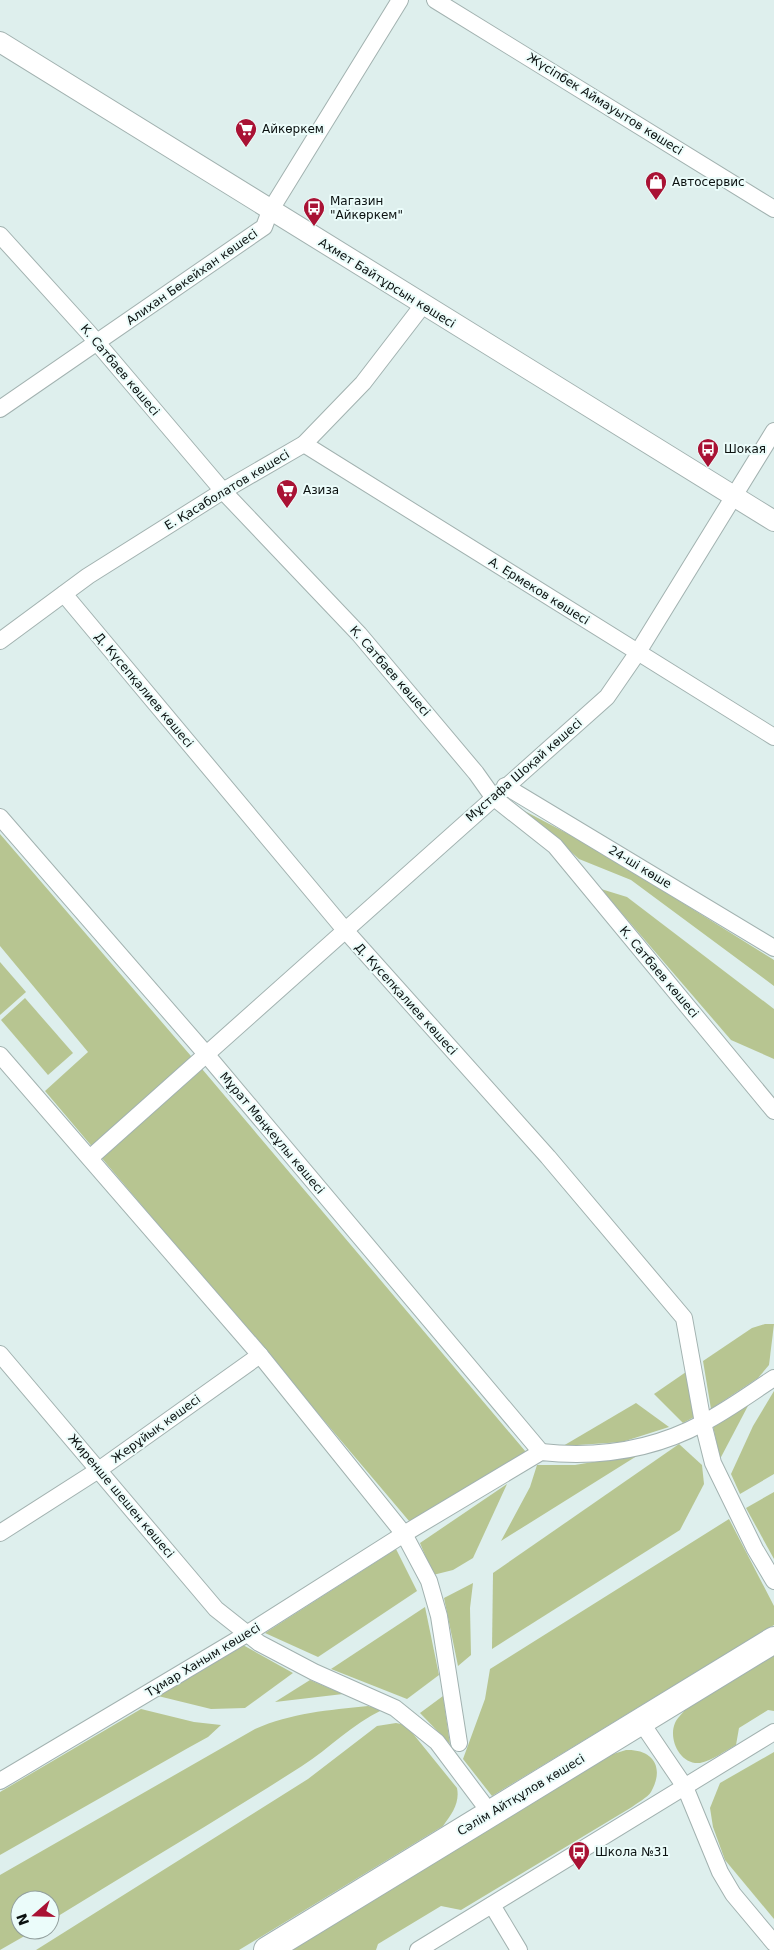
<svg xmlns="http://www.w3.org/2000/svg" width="774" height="1950" font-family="'DejaVu Sans',sans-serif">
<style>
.green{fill:#b7c591}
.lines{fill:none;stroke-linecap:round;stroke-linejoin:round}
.minor-casing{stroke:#a2b2b0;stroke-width:18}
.tertiary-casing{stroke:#a2b2b0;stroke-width:22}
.trunk-casing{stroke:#a2b2b0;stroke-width:28}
.minor{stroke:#fff;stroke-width:16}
.tertiary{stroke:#fff;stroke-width:20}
.trunk{stroke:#fff;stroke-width:26}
.labels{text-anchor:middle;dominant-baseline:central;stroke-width:4;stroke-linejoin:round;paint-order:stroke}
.street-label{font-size:12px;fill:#0b1110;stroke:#ebfcfa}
.poi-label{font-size:12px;fill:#0b1110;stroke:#ebfcfa;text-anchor:start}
</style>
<rect width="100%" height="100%" fill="#deefed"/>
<g class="green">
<polygon points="517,807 593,847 774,960 774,986 631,880 579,859 545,828"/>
<polygon points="0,834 197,1063 531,1458 415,1528 45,1091 88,1052 0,946"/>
<polygon points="601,889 627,897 774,1009 774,1059 731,1040"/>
<polygon points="0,962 26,992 0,1015"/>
<polygon points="25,998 73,1053 48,1075 1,1020"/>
<polygon points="765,1324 774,1324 769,1365 758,1378 711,1409 703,1361 752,1328"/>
<polygon points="686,1372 696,1416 683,1423 654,1394"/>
<polygon points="774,1391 774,1474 740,1494 731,1474 753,1426"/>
<polygon points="750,1402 720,1459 713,1426"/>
<polygon points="636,1403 669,1427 622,1442 563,1446"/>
<polygon points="679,1444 702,1465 704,1484 680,1530 492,1649 493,1573"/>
<polygon points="640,1454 501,1541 530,1487 537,1465 575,1465"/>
<polygon points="507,1484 473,1558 453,1570 433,1575 420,1543"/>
<polygon points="774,1492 774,1559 746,1508"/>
<polygon points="729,1519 774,1606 774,1625 492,1796 463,1759 485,1699 490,1669"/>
<polygon points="396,1549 417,1591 318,1657 265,1633"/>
<polygon points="473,1583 470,1608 471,1655 458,1666 444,1598"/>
<polygon points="425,1607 439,1675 407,1699 331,1669"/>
<polygon points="243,1645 293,1673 245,1708 211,1709 158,1696"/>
<path d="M774 1655V1711L768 1710 739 1728 736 1745C726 1750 712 1761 700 1763 680 1765 668 1739 675 1723 677 1718 682 1714 685 1710Z"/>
<polygon points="310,1680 343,1694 275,1702"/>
<polygon points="443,1696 450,1744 420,1713"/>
<path d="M368 1706 382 1710C352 1724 330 1748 302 1766 219 1819 134 1869 50 1921V1900H20V1930H35L0 1950V1875L255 1729C291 1713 329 1710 368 1706Z"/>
<polygon points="141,1709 194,1722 221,1725 208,1737 188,1748 0,1855 0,1792"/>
<path d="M396 1723 406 1725 457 1788C460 1803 452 1814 443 1826L239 1950H36L308 1779 377 1726Z"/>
<path d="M626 1750C653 1749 665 1767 651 1792 647 1798 638 1802 632 1807L461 1910 441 1906 378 1944 376 1950H290L610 1755Z"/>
<polygon points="774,1752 774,1919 725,1860 713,1827 710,1808 720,1783"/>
</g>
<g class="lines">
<g class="minor-casing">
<g id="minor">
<polyline points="435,0 774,209"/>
<polyline points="0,235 88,332 223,491 359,634 476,773 493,797 555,846 774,1111"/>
<polyline points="0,409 264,227 270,211 400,0"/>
<polyline points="304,444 774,737"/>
<polyline points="64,594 345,930 548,1157 684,1318 703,1423 713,1463 755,1549 774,1581"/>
<polyline points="0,641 88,576 223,491 304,444 363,383 423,305"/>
<polyline points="505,786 774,948"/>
<polyline points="0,817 206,1054 541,1452"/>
<polyline points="0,1055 260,1355 404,1534 429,1581 439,1616 459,1743"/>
<polyline points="90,1158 607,697 638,652 774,431"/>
<polyline points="0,1354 216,1609 259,1643 314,1672 395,1708 437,1742 491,1814"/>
<polyline points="0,1533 100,1469 260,1355"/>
<polyline points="641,1722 685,1787 720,1872 733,1894 774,1943"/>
<path d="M0 1781 245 1635 404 1534 541 1452C597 1458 653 1450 703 1423 728 1410 751 1393 774 1378"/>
<polyline points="492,1905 519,1950"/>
<polyline points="418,1950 774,1732"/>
</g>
</g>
<g class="tertiary-casing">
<polyline id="tertiary" points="0,42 774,521"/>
</g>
<g class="trunk-casing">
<polyline id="trunk" points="267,1950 774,1640"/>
</g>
<use href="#minor" class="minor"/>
<use href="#tertiary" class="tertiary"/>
<use href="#trunk" class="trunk"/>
</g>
<defs>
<g id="supermarket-pin" transform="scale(1.125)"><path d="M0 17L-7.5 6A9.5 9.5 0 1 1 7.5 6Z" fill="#a91234" stroke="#ebfcfa"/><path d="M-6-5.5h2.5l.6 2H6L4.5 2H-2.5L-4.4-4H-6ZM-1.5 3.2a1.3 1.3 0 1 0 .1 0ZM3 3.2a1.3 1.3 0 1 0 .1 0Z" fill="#fff"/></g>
<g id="shop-pin" transform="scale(1.125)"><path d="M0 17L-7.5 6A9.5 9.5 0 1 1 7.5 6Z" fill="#a91234" stroke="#ebfcfa"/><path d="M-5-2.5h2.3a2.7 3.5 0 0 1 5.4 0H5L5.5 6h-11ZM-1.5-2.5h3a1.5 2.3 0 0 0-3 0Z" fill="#fff"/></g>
<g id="bus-pin" transform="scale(1.125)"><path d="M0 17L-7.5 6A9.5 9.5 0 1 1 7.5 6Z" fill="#a91234" stroke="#ebfcfa"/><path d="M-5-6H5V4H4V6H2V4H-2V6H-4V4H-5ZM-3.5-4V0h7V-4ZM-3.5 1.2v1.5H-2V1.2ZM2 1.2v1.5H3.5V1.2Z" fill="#fff"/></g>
</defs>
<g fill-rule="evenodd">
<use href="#supermarket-pin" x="246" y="129"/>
<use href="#shop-pin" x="656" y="182"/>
<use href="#bus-pin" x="314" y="208"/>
<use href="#bus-pin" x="708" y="449"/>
<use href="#supermarket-pin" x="287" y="490"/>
<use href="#bus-pin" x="579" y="1852"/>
</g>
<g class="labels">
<g class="street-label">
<text transform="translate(605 104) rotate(32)">Жүсіпбек Аймауытов көшесі</text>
<text transform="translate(192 277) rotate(-35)">Алихан Бөкейхан көшесі</text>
<text transform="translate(387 283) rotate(32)">Ахмет Байтұрсын көшесі</text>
<text transform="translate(120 370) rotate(50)">К. Сатбаев көшесі</text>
<text transform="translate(227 490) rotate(-31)">Е. Қасаболатов көшесі</text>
<text transform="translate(539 591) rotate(32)">А. Ермеков көшесі</text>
<text transform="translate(390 671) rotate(49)">К. Сатбаев көшесі</text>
<text transform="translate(144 690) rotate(50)">Д. Күсепқалиев көшесі</text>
<text transform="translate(524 770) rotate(-41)">Мұстафа Шоқай көшесі</text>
<text transform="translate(640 867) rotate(31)">24-ші көше</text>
<text transform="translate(659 972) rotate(50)">К. Сатбаев көшесі</text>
<text transform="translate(406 999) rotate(48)">Д. Күсепқалиев көшесі</text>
<text transform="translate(272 1133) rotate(50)">Мұрат Мөңкеұлы көшесі</text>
<text transform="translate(156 1429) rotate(-36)">Жерұйық көшесі</text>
<text transform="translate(121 1496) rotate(50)">Жиренше шешен көшесі</text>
<text transform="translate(203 1660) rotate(-31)">Тұмар Ханым көшесі</text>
<text transform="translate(521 1795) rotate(-31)">Сәлім Айтқұлов көшесі</text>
</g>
<g class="poi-label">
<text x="262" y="129">Айкөркем</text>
<text x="672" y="182">Автосервис</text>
<text x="330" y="201">Магазин<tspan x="330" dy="14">"Айкөркем"</tspan></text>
<text x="724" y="449">Шокая</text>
<text x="303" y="490">Азиза</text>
<text x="595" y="1852">Школа №31</text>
</g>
</g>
<g transform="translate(35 1915) rotate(250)"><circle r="24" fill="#ebfcfa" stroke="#919e9c"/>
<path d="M0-4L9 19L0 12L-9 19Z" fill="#a91234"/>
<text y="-8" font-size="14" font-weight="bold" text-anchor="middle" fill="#0b1110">N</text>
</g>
</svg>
